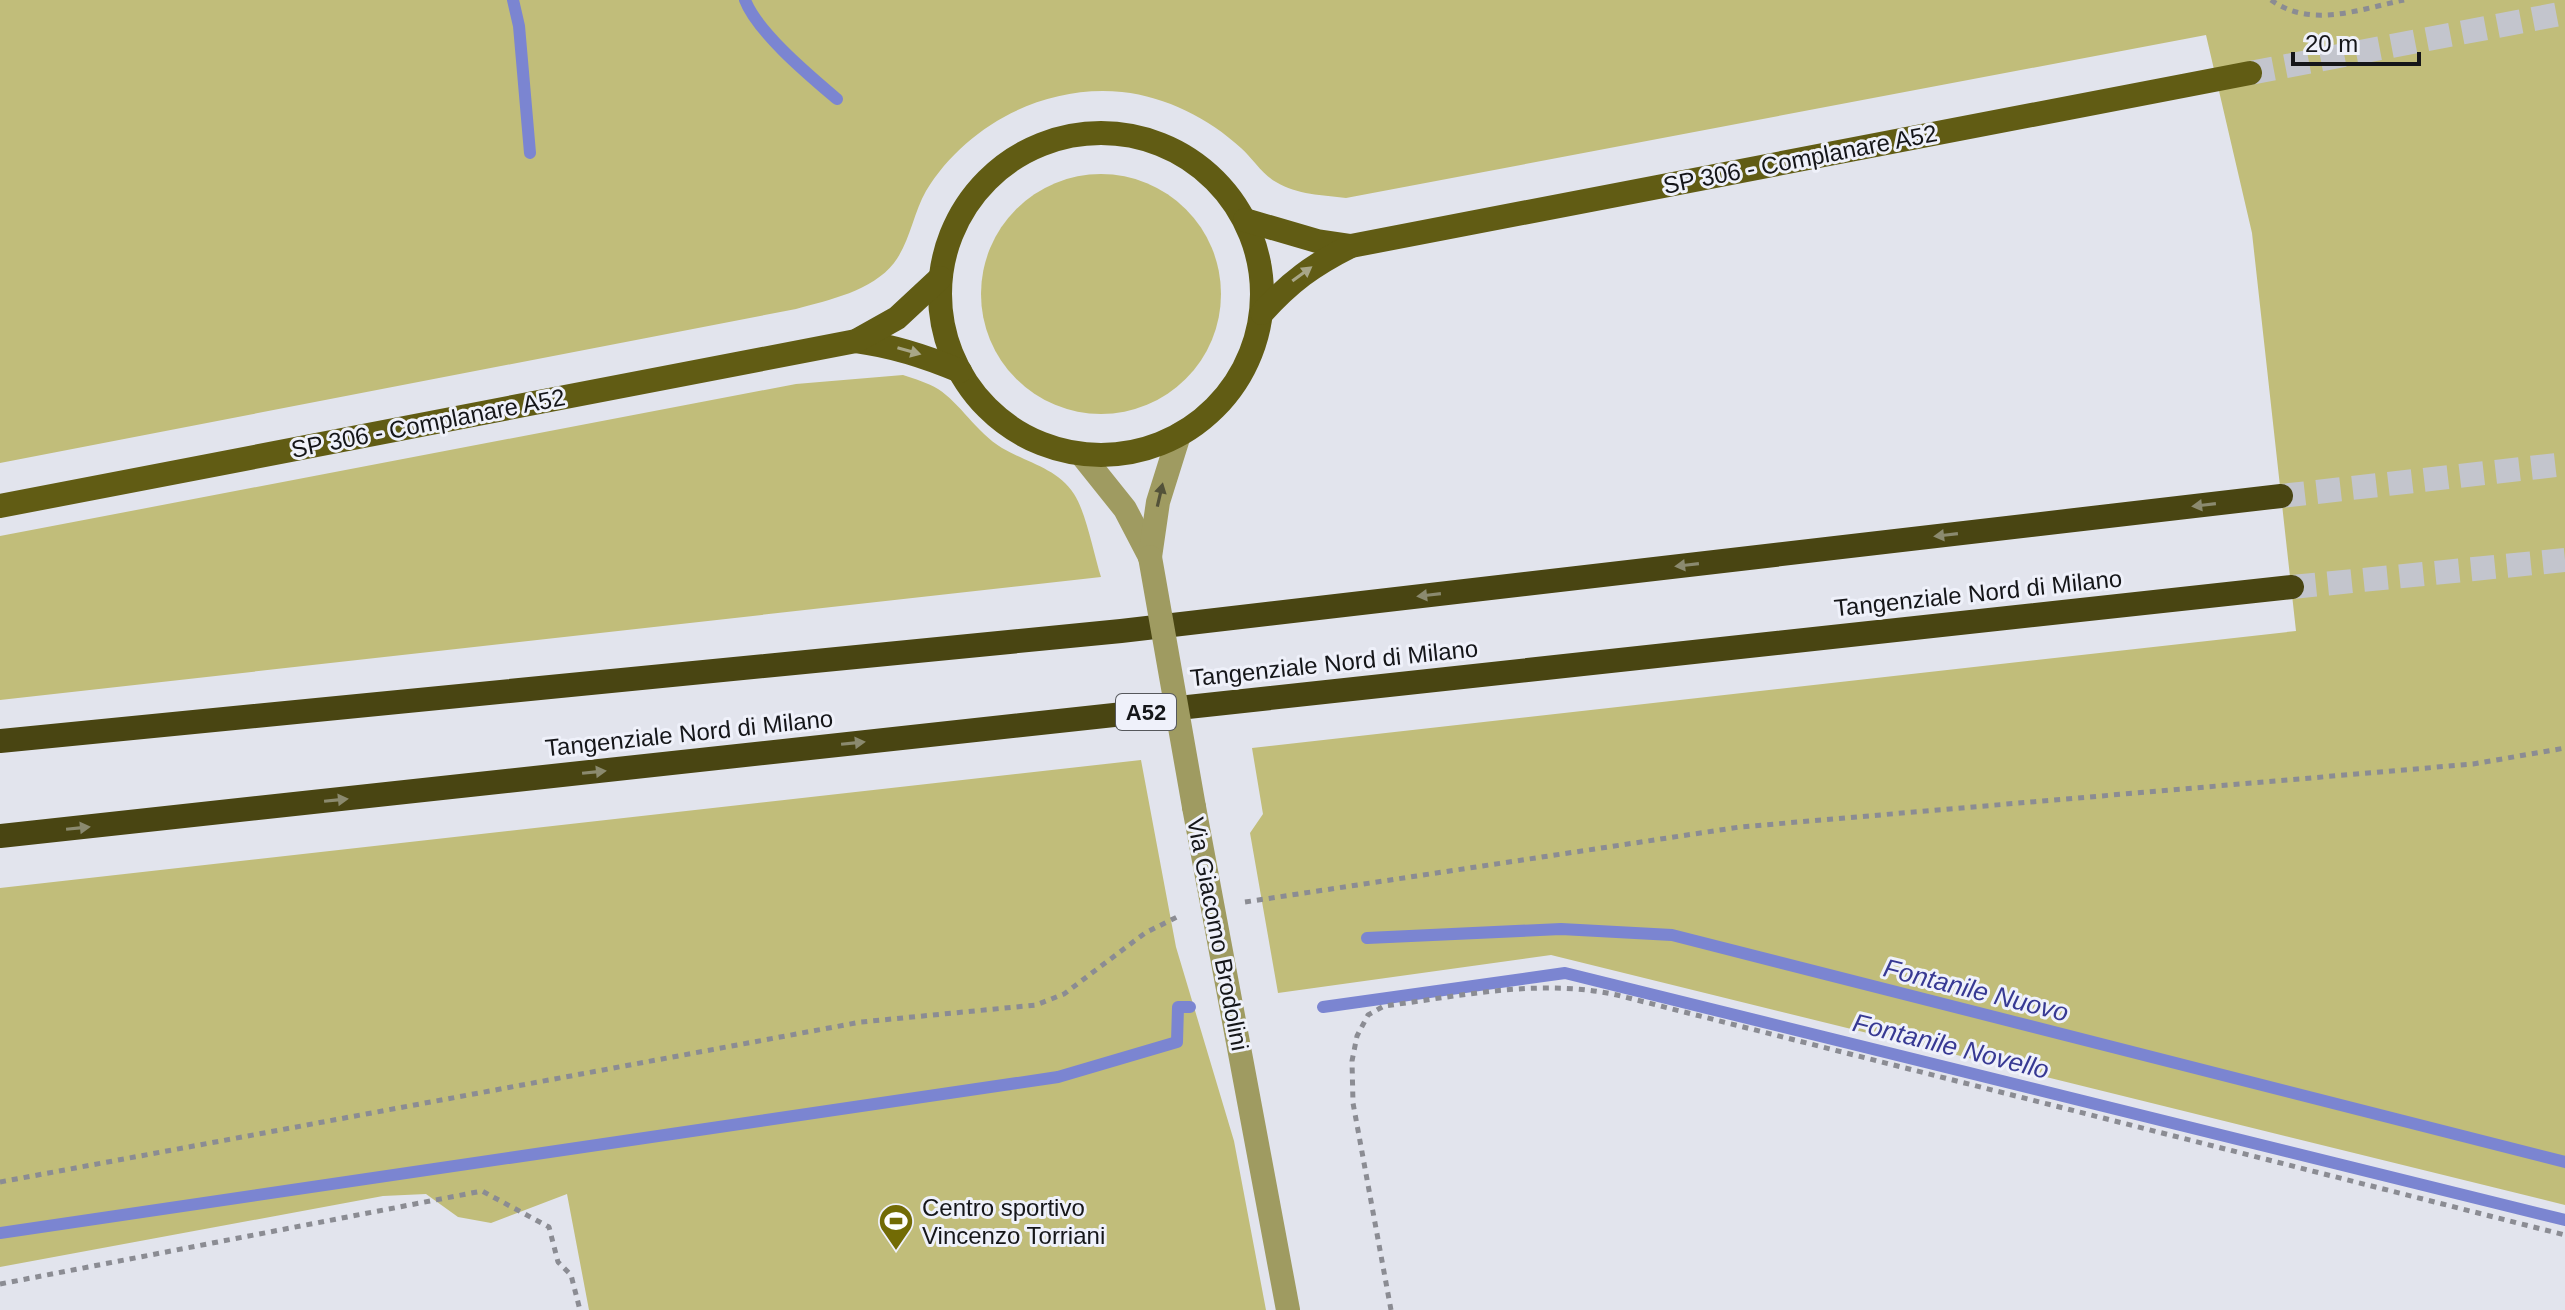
<svg xmlns="http://www.w3.org/2000/svg" width="2565" height="1310" font-family="Arial,sans-serif">
<style>
.green{fill:#c1bd7a}
.lines{fill:none;stroke-linecap:round;stroke-linejoin:round}
.stream{stroke:#7b85d1;stroke-width:12}
.major-tunnel{stroke:#c3c5cd;stroke-width:24;stroke-dasharray:24 12;stroke-linecap:butt}
.highway-tunnel{stroke:#c3c5cd;stroke-width:24;stroke-dasharray:24 12;stroke-linecap:butt}
.path{stroke:#8b8c93;stroke-width:5;stroke-dasharray:6 6;stroke-linecap:butt}
.minor{stroke:#9f9b61;stroke-width:24}
.major{stroke:#615c14;stroke-width:24}
.highway{stroke:#494512;stroke-width:24}
.minor-bridge{stroke:#9f9b61;stroke-width:24}
.oneway{fill:#a8a687}
.oneway2{fill:#535239}
.oneway3{fill:#8b8a6f}
.labels{text-anchor:middle;dominant-baseline:central;stroke-width:6;stroke-linejoin:round;paint-order:stroke}
.shield{fill:#eff1fa;stroke:#56585c;stroke-width:2}
.shield-label{font-size:22px;font-weight:bold;fill:#151619}
.street-label{font-size:24px;fill:#151619;stroke:#eff1fa}
.poi-label{font-size:24px;fill:#151619;stroke:#eff1fa;text-anchor:start}
.water-label{font-size:26px;font-style:italic;fill:#373993;stroke:#eff1fa}
</style>
<rect width="100%" height="100%" fill="#e2e4ed"/>
<g class="green">
<path d="M0 0H2565V1205L1551 955 1278 993 1250 833 1263 814 1252 748 2296 631 2252 233 2206 35 1346 198C1323 195 1297 195 1276 182 1263 175 1252 158 1241 148 1208 118 1167 97 1122 92 1045 84 966 125 926 191 913 214 910 242 894 263 872 291 829 300 796 309L0 463Z"/>
<circle cx="1101" cy="294" r="120"/>
<path d="M903 375C915 379 928 383 938 389 960 403 976 432 1002 448 1027 463 1057 468 1074 494 1086 512 1094 555 1101 577L0 700V536L796 384Z"/>
<polygon points="1141,760 1176,947 1234,1141 1266,1310 589,1310 567,1194 491,1223 458,1217 426,1194 383,1196 0,1267 0,888"/>
</g>
<g class="lines">
<g class="stream">
<polyline points="513,0 519,26 530,153"/>
<path d="M745 0C757 32 810 76 837 99"/>
<polyline points="1367,938 1561,929 1672,935 2565,1162"/>
<polyline points="1323,1007 1565,973 2565,1220"/>
<polyline points="0,1233 1058,1077 1177,1042 1178,1007 1190,1007"/>
</g>
<polyline class="major-tunnel" points="2250,73 2565,13"/>
<g class="highway-tunnel">
<polyline points="2281,496 2565,464"/>
<polyline points="2292,587 2565,560"/>
</g>
<g class="path">
<path d="M2271 0C2311 29 2360 9 2404 0"/>
<polyline points="1245,902 1740,827 2473,764 2565,748"/>
<polyline points="0,1182 861,1022 1036,1005 1064,994 1145,933 1181,915"/>
<polyline points="0,1284 482,1191 549,1227 558,1262 571,1275 580,1310"/>
<path d="M1391 1310 1353 1103 1352 1061 1357 1036 1368 1015 1384 1006C1461 996 1540 978 1617 995L2565 1235"/>
</g>
<g class="minor">
<polyline points="1081,454 1125,509 1150,557"/>
<polyline points="1150,557 1158,502 1179,435"/>
<polyline points="1194,807 1288,1310"/>
</g>
<g class="major">
<circle cx="1101" cy="294" r="161"/>
<polyline points="1245,220 1317,241 1351,246"/>
<path d="M1262 313C1290 282 1313 265 1351 246L2250 73"/>
<path d="M856 341C893 346 925 356 960 371"/>
<polyline points="0,506 856,341 897,318 940,278"/>
</g>
<g class="highway">
<polyline points="0,741 1121,631 2281,496"/>
<polyline points="0,836 2292,587"/>
</g>
<polyline class="minor-bridge" points="1150,557 1194,807"/>
</g>
<defs><path id="oneway-solid" d="M-6-.8H1V-3.2L6.5 0L1 3.2V.8H-6Z" transform="scale(2)"/></defs>
<g class="oneway">
<use href="#oneway-solid" transform="translate(1302 274) rotate(-36)"/>
<use href="#oneway-solid" transform="translate(909 351) rotate(16)"/>
</g>
<use class="oneway2" href="#oneway-solid" transform="translate(1160 495) rotate(-77)"/>
<g class="oneway3">
<use href="#oneway-solid" transform="translate(2204 505) rotate(173)"/>
<use href="#oneway-solid" transform="translate(1946 535) rotate(173)"/>
<use href="#oneway-solid" transform="translate(1687 565) rotate(173)"/>
<use href="#oneway-solid" transform="translate(1429 595) rotate(173)"/>
<use href="#oneway-solid" transform="translate(853 743) rotate(-6)"/>
<use href="#oneway-solid" transform="translate(594 772) rotate(-6)"/>
<use href="#oneway-solid" transform="translate(336 800) rotate(-6)"/>
<use href="#oneway-solid" transform="translate(78 828) rotate(-6)"/>
</g>
<defs>
<g id="stadium-pin" transform="scale(1.8)"><path d="M0 17L-7.5 6A9.5 9.5 0 1 1 7.5 6Z" fill="#726b05" stroke="#eff1fa"/><path d="M0-5a6.5 5 0 1 0 0 10a6.5 5 0 1 0 0-10ZM-3.5-1.8h7v3.6h-7Z" fill="#fff"/></g>
</defs>
<g fill-rule="evenodd">
<use href="#stadium-pin" x="896" y="1221"/>
</g>
<g class="labels">
<rect class="shield" x="1116" y="694" width="60" height="36" rx="6"/>
<g class="shield-label">
<text x="1146" y="712">A52</text>
</g>
<g class="street-label">
<text transform="translate(1800 159) rotate(-11)">SP 306 - Complanare A52</text>
<text transform="translate(428 423) rotate(-11)">SP 306 - Complanare A52</text>
<text transform="translate(1978 593) rotate(-6)">Tangenziale Nord di Milano</text>
<text transform="translate(1334 663) rotate(-6)">Tangenziale Nord di Milano</text>
<text transform="translate(689 733) rotate(-6)">Tangenziale Nord di Milano</text>
<text transform="translate(1218 934) rotate(79)">Via Giacomo Brodolini</text>
</g>
<g class="poi-label">
<text x="922" y="1207">Centro sportivo<tspan x="922" dy="28">Vincenzo Torriani</tspan></text>
</g>
<g class="water-label">
<text transform="translate(1976 990) rotate(14)">Fontanile Nuovo</text>
<text transform="translate(1951 1046) rotate(14)">Fontanile Novello</text>
</g>
</g>
<path d="M2293 52v12h126v-12" fill="none" stroke="#151619" stroke-width="4"/>
<text x="2305" y="52" font-size="24" fill="#151619" stroke="#eff1fa" stroke-width="6" paint-order="stroke">20 m</text>
</svg>
